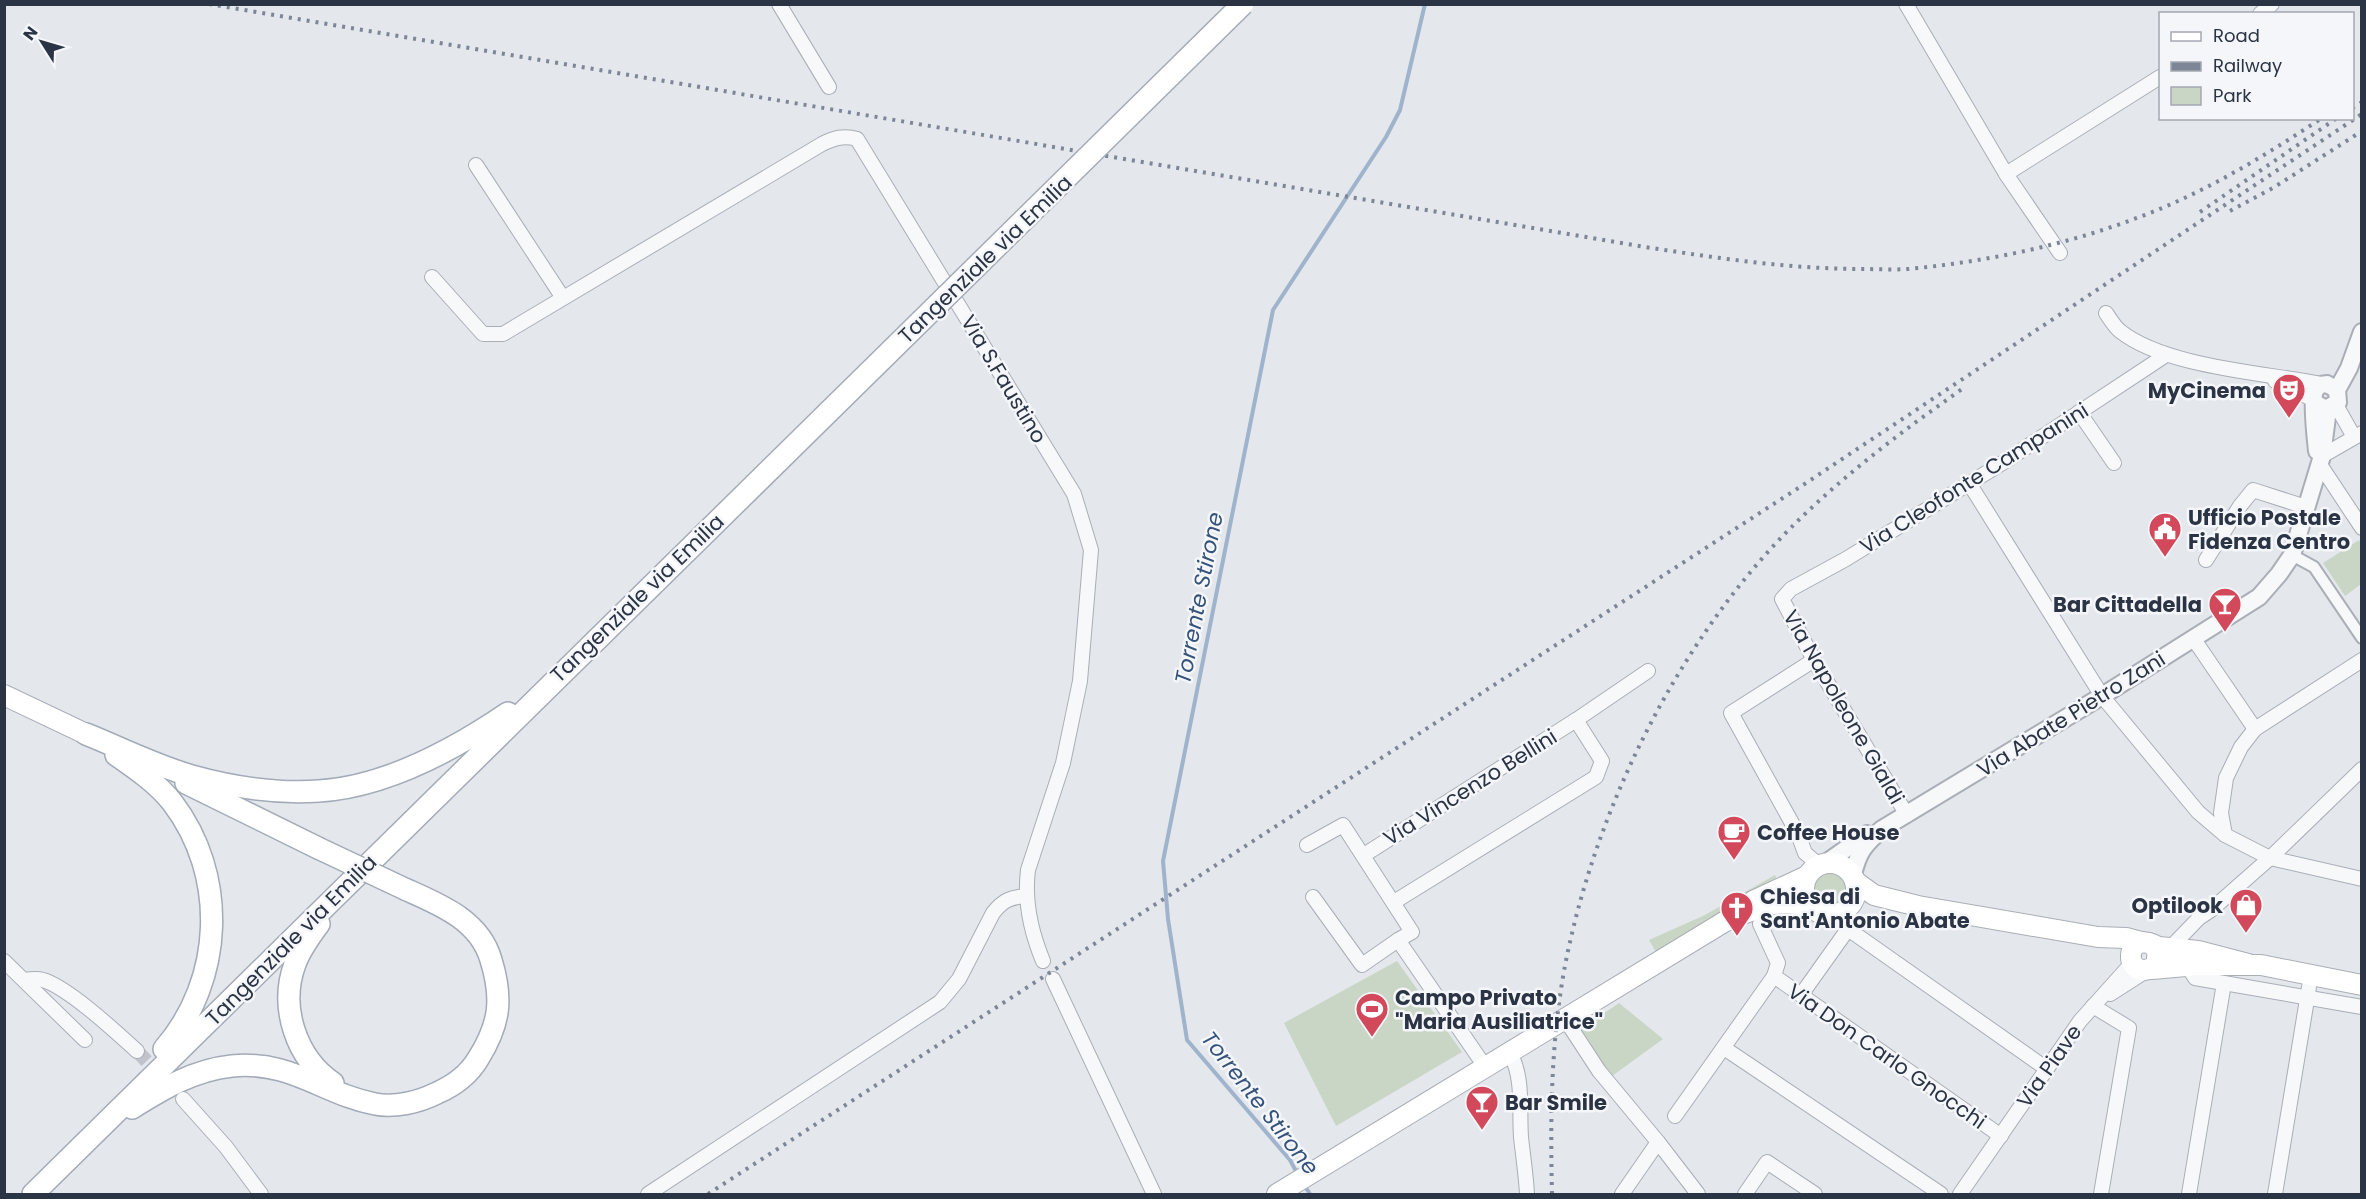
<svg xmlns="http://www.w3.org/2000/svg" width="2366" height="1199" font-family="Poppins,sans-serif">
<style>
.green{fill:#c9d6c5}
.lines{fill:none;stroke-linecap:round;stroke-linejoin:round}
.stream{stroke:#9fb4cc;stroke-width:4}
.minor-tunnel{stroke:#bfc3cb;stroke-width:14;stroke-dasharray:14 7;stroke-linecap:butt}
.pedestrian-casing{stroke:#a9aeb7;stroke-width:14}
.minor-casing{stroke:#a9aeb7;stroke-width:16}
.tertiary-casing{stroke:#a9aeb7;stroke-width:20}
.secondary-casing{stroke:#a9aeb7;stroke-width:22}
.primary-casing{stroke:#a3abb8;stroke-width:24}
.pedestrian{stroke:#f7f8fa;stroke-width:10}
.minor{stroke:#f7f8fa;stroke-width:14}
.tertiary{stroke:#f7f8fa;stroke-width:16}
.secondary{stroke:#fff;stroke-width:20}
.primary{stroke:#fff;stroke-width:21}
.rail{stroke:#7d8696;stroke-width:4;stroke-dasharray:3 6;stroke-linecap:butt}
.primary-bridge-casing{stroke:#a3abb8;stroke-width:24;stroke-linecap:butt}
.primary-bridge{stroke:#fff;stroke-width:21}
.labels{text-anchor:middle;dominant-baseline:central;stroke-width:5;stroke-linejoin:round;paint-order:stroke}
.street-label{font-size:21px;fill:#2b3445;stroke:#f4f6f9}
.poi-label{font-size:21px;font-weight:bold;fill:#2b3445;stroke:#f4f6f9;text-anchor:start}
.water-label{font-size:22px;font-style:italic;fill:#34527a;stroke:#f4f6f9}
</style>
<rect width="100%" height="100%" fill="#e4e7ec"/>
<g class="green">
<polygon points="2359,540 2361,543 2361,584 2345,596 2323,563"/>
<circle cx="1829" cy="890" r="17"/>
<polygon points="1775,875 1779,884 1753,894 1656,952 1649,940 1705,915"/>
<polygon points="1397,961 1462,1052 1336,1126 1284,1023"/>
<polygon points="1619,1003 1663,1039 1612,1076 1592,1054 1578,1031"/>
</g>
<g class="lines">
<g class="stream">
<polyline points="1297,1173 1290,1160 1187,1040 1168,919 1163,861 1273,310 1386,137 1400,110 1425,4"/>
<polyline points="1304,1185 1310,1194"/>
</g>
<polyline class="minor-tunnel" points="137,1051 161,1076"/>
<g class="pedestrian-casing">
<polyline id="pedestrian" points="2292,555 2314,567 2362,638"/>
</g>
<g class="minor-casing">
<g id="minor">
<polyline points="779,4 829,87"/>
<polyline points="1906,4 2006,174 2160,77"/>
<polyline points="2260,14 2272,4"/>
<polyline points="476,165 563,298"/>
<polyline points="2006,174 2060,253"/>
<path d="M432 277 483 334H503L822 144C834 138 844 135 857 139L1074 494 1091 550 1080 681 1063 763 1028 870C1024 902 1031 932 1043 961"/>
<path d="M2106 313C2110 319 2115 327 2120 331 2165 367 2265 373 2322 384"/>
<polyline points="2275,381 2314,400"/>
<polyline points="2336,405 2354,437"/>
<polyline points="2079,412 2114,463"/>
<polyline points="2322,456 2362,433"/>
<polyline points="2319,463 2362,528"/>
<polyline points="1969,483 2102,696 2198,812 2225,835 2270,858 2362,879"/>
<polyline points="2206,560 2240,506 2253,490 2306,507"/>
<polyline points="2193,638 2255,729"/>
<polyline points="1814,660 1731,713 1798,834 1805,853 1819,865"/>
<polyline points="1907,815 1814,660 1782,599 1791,589 1846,559 2004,462 2166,355"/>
<polyline points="2225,835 2221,813 2226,778 2241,747 2255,729 2362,660"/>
<polyline points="1307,845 1343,825 1412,932 1398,940 1486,1068"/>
<polyline points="1364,855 1576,720 1648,671"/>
<polyline points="1313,897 1362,965 1398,940"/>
<polyline points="1394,902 1596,777 1602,761 1576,720"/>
<polyline points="2170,948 2199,918 2211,910 2270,858 2362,769"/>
<polyline points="4,961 85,1040"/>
<polyline points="2188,967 2195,978 2362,1007"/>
<polyline points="1774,976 2001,1136"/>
<polyline points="1053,979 1154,1194"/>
<path d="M25 980C31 979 37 978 43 980 69 988 116 1032 137 1051"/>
<polyline points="2110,994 2146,971"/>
<polyline points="1801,995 1848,929 2047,1069"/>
<polyline points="2093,1006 2129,1028 2101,1194"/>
<polyline points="1565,1019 1599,1071 1658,1142 1622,1194"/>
<polyline points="1724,1048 1941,1194"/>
<path d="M1510 1053C1524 1078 1519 1110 1521 1137 1523 1156 1526 1175 1527 1194"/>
<polyline points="183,1099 226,1147 261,1194"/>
<polyline points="1675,1116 1774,976 1778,963 1760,924"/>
<polyline points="1658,1142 1698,1194"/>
<path d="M648 1194 940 1002 959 979 993 913C1003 900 1011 897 1027 896"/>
<polyline points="1745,1194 1767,1162 1815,1194"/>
<polyline points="1960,1194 2080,1021 2132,963"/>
<polyline points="2189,1194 2224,983"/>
<polyline points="2275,1194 2311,975"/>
</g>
</g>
<g class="tertiary-casing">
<g id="tertiary">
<polyline points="2315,403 2326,409 2338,402 2337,390 2349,368 2362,332"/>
<path d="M2317 451C2316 441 2311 399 2315 391 2317 386 2322 384 2327 384L2337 390"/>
<polyline points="1826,863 1867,834"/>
<path d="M1853 875C1858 852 1864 845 1882 829L2102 696 2259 597 2279 574 2292 555 2322 456 2328 409"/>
</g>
</g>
<g class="secondary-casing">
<g id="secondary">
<polyline points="4,695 86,734"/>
<circle cx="1830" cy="889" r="26"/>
<polyline points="1856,882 1874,895 1918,906 2098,937 2126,938 2141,942"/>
<polyline points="1753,901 1807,876"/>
<path d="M2152 944 2158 952 2156 965C2140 978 2124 963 2134 946L2141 942 2149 943 2159 947 2198 951 2248 964"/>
<polyline points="2197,965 2261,965 2362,985"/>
<polyline points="2152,969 2197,965 2200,961 2200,955"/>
<path d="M1277 1194 1724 922C1756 909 1779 895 1813 909"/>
</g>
</g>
<g class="primary-casing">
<g id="primary">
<path d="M86 734C121 748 156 766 192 776 232 787 278 794 319 791 385 787 455 749 508 713"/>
<path d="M116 755C136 769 157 783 172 802 228 875 224 980 164 1049"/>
<polyline points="186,783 318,848"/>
<path d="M319 924C310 936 300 950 295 964 279 1007 296 1058 333 1083"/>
<path d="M132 1108C164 1088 194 1070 232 1066 291 1060 323 1094 375 1104 395 1108 419 1102 437 1093 453 1086 469 1074 478 1059 500 1024 503 999 491 960 480 921 441 905 407 890"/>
<polyline points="33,1194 921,321"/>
</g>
</g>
<use href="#pedestrian" class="pedestrian"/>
<use href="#minor" class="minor"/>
<use href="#tertiary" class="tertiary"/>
<use href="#secondary" class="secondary"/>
<use href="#primary" class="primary"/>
<g class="rail">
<path d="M209 4 1645 247C1717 258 1789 269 1862 269 1877 269 1893 270 1908 269 1984 262 2062 246 2134 219 2201 195 2263 157 2322 118"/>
<polyline points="2352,108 2362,102"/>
<polyline points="2230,211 2273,188 2362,131"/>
<polyline points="2200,212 2337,118"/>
<polyline points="708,1194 1803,485 2362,114"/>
<path d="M1552 1194C1550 1110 1551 1024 1570 942 1602 799 1677 649 1777 542 1833 483 1899 433 1965 387"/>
</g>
<g class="primary-bridge-casing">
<g id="primary-bridge">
<polyline points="921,321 1243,4"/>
<polyline points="318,848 407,890"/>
</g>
</g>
<use href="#primary-bridge" class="primary-bridge"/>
</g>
<defs>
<g id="theatre-pin" transform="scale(1.725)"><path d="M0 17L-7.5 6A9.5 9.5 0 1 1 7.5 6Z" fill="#d1495b" stroke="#f4f6f9"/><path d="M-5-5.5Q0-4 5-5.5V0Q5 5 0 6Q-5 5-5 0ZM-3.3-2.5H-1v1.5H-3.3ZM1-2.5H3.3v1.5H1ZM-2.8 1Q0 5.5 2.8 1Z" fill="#fff"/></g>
<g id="civic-pin" transform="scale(1.725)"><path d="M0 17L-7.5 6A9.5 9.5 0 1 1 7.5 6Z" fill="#d1495b" stroke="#f4f6f9"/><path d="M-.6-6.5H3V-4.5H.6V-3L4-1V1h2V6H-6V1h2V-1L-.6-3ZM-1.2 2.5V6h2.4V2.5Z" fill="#fff"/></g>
<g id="bar-pin" transform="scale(1.725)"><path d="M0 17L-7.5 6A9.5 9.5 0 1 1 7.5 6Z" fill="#d1495b" stroke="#f4f6f9"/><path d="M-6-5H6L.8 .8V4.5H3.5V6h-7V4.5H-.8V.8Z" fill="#fff"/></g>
<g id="cafe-pin" transform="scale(1.725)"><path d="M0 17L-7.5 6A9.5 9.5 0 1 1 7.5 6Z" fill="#d1495b" stroke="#f4f6f9"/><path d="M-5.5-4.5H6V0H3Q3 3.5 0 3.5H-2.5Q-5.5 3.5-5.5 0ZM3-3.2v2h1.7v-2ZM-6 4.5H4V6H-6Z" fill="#fff"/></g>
<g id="shop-pin" transform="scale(1.725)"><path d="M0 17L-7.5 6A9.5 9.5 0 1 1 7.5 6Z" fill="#d1495b" stroke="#f4f6f9"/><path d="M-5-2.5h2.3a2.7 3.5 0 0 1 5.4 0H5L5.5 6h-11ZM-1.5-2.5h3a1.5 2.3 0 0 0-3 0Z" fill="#fff"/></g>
<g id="church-pin" transform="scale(1.725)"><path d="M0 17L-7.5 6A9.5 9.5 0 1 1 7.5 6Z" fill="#d1495b" stroke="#f4f6f9"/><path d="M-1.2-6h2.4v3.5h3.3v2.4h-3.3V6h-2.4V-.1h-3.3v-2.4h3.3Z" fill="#fff"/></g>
<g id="stadium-pin" transform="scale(1.725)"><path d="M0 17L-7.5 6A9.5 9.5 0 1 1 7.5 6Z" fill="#d1495b" stroke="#f4f6f9"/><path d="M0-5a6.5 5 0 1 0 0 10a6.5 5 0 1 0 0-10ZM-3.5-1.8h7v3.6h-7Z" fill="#fff"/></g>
</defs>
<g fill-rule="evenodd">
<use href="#theatre-pin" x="2289" y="390"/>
<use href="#civic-pin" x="2165" y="529"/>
<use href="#bar-pin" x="2225" y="604"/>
<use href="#cafe-pin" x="1734" y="832"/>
<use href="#shop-pin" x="2246" y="905"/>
<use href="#church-pin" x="1737" y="908"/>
<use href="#stadium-pin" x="1372" y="1009"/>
<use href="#bar-pin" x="1482" y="1102"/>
</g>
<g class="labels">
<g class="street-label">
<text transform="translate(985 259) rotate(-44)">Tangenziale via Emilia</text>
<text transform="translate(1004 379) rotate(59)">Via S.Faustino</text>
<text transform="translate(1974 478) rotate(-32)">Via Cleofonte Campanini</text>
<text transform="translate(637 598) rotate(-44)">Tangenziale via Emilia</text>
<text transform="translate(1844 707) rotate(60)">Via Napoleone Gialdi</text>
<text transform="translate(2071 714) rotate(-32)">Via Abate Pietro Zani</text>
<text transform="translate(1470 787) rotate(-32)">Via Vincenzo Bellini</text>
<text transform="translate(291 940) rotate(-45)">Tangenziale via Emilia</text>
<text transform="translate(1887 1056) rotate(35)">Via Don Carlo Gnocchi</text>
<text transform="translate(2049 1066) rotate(-55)">Via Piave</text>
</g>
<g class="poi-label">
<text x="2266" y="390" text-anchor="end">MyCinema</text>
<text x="2188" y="517">Ufficio Postale<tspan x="2188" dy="24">Fidenza Centro</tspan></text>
<text x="2202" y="604" text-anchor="end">Bar Cittadella</text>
<text x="1757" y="832">Coffee House</text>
<text x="1760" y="896">Chiesa di<tspan x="1760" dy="24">Sant'Antonio Abate</tspan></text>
<text x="2223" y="905" text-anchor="end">Optilook</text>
<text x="1395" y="997">Campo Privato<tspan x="1395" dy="24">"Maria Ausiliatrice"</tspan></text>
<text x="1505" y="1102">Bar Smile</text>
</g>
<g class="water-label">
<text transform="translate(1199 598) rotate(-79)">Torrente Stirone</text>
<text transform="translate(1260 1103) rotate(52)">Torrente Stirone</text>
</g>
</g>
<rect width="2366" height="1199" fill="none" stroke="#2b3445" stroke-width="12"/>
<rect x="2159" y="12" width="195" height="108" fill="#f4f6f9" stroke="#a4a8b1" stroke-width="1.5"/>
<rect x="2171" y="32" width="30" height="9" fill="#ffffff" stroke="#a4a8b1" stroke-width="1.5"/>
<text x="2213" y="42" font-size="18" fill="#2b3445">Road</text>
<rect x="2171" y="62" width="30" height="9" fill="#7d8696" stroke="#a4a8b1" stroke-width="1.5"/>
<text x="2213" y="72" font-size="18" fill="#2b3445">Railway</text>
<rect x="2171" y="87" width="30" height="18" fill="#c9d6c5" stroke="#a4a8b1" stroke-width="1.5"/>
<text x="2213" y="102" font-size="18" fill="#2b3445">Park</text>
<g transform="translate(42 42) rotate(307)" stroke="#f4f6f9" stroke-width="4.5" paint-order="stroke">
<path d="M0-4.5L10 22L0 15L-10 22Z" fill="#2b3445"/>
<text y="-9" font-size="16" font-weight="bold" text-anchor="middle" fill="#2b3445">N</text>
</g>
</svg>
